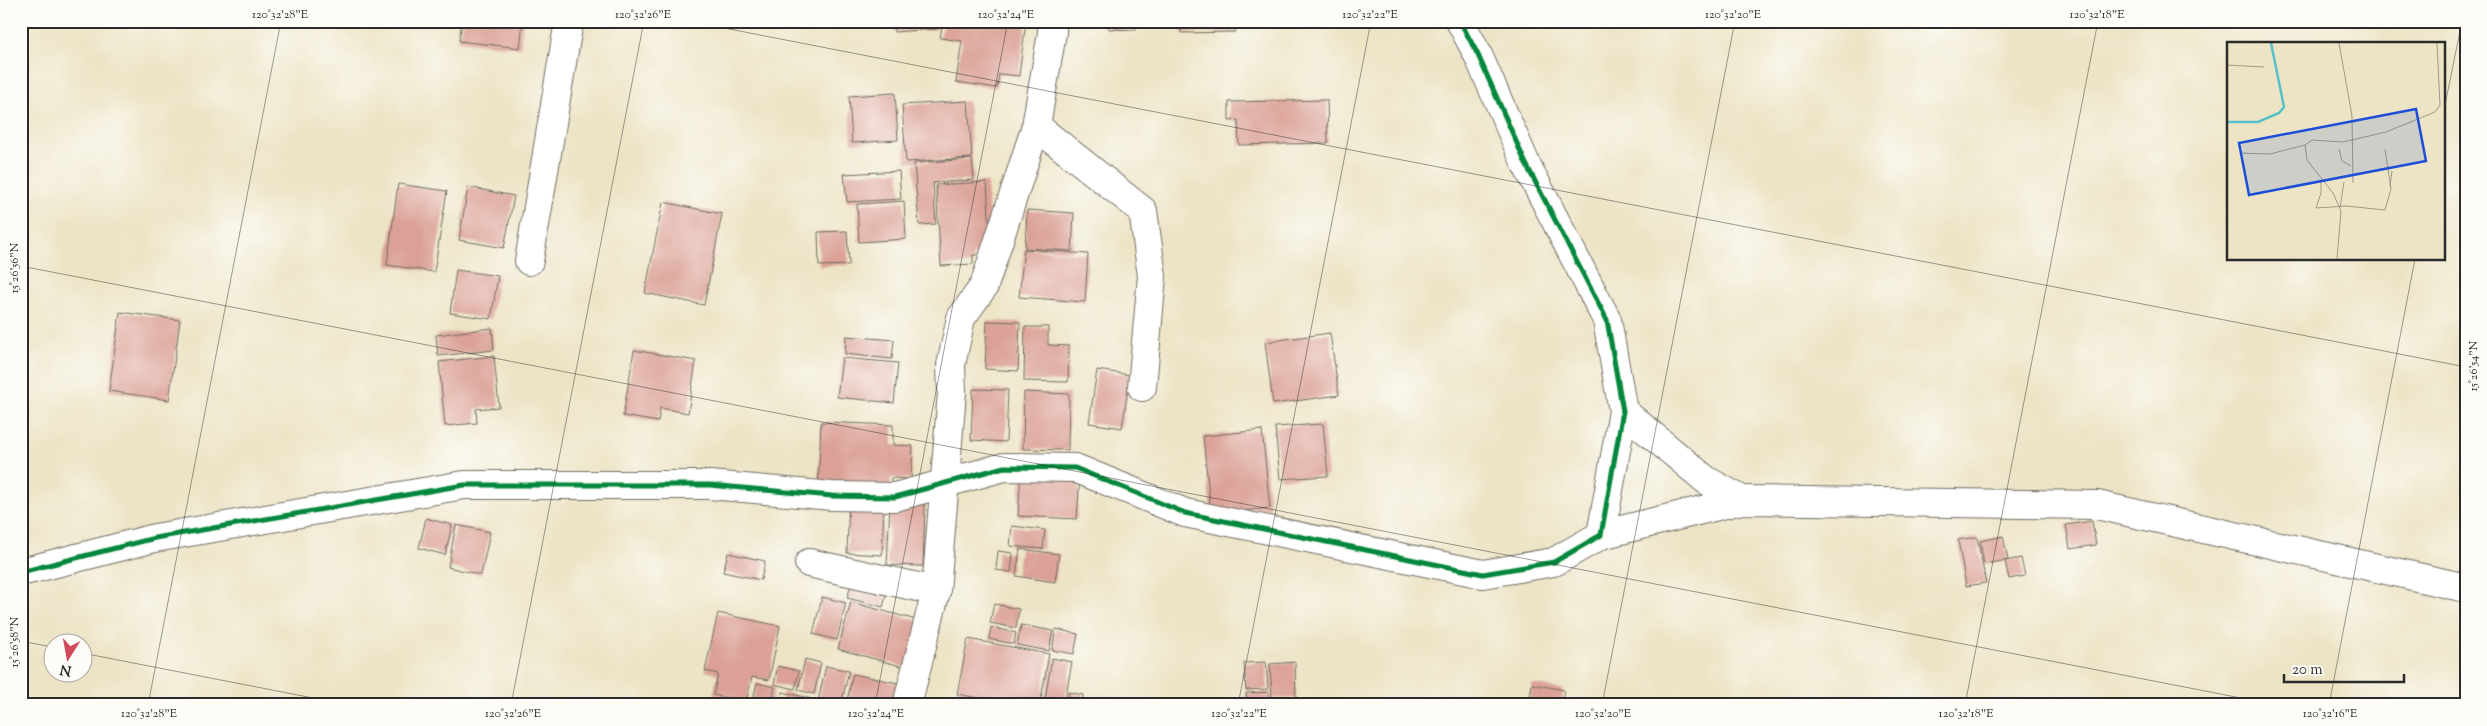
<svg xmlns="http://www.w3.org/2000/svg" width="2487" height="726" font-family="'Sorts Mill Goudy',serif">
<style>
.building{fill:#dba197}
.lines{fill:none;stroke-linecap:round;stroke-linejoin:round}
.minor-casing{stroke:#6f6c61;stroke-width:30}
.minor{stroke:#fff;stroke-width:28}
.cycleway-casing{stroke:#fdfcf7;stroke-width:8}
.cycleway{stroke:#00873e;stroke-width:5}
.ticks{fill:none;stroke:#2b2b2b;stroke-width:1;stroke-opacity:0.45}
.inset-river{fill:none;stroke:#55c2ca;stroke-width:2.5}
.inset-road{fill:none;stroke:#9f9a88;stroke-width:1}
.view{fill:#1d4ed8;fill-opacity:0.15;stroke:#1d4ed8;stroke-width:2.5}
.inset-edge{fill:none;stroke:#2b2b2b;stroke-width:2.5}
.neatline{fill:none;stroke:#2b2b2b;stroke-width:2}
.ticks-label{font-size:12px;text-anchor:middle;fill:#2b2b2b}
</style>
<rect width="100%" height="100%" fill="#fdfcf7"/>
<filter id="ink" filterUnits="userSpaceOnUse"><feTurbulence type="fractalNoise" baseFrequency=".02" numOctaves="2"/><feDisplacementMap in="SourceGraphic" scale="10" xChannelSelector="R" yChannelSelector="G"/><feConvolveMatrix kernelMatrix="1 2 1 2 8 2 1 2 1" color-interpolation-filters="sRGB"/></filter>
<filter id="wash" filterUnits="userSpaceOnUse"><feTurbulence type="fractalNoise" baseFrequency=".0096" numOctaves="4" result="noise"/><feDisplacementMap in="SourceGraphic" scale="20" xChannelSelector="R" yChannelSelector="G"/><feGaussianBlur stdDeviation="1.12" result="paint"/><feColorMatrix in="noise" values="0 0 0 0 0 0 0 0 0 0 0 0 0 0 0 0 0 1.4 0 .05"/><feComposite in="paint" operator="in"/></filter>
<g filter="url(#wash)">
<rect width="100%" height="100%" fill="#ede4c6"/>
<g id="blocks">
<g class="building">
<polygon points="462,21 523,21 520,48 459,41"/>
<polygon points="894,21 936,21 937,29 894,32"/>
<polygon points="943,21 1026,21 1019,76 999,74 997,88 956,82 962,41 940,38"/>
<polygon points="1109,21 1136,21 1136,30 1109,29"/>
<polygon points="1181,21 1235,21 1235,32 1181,33"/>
<polygon points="895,93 898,140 852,143 849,96"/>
<polygon points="1327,100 1328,143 1239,145 1238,120 1229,121 1229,102"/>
<polygon points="968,101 972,158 906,162 902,105"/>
<polygon points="972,159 974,180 933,183 936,224 919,225 914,163"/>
<polygon points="899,171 901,199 847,202 844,174"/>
<polygon points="987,182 991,254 973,255 973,264 941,266 936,185"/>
<polygon points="398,184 447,191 434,272 387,265"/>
<polygon points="468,187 514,196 504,248 459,240"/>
<polygon points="904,201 906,239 859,242 857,204"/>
<polygon points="663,202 722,214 704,305 645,293"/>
<polygon points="1027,210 1074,213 1072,251 1025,248"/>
<polygon points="847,231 849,265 819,266 818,232"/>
<polygon points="1024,249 1088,254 1085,302 1019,297"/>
<polygon points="456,270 498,276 491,319 450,313"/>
<polygon points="120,312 180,320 169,400 109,391"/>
<polygon points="987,321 1020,322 1018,371 985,369"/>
<polygon points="1025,327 1048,327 1048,345 1069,346 1068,382 1024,381"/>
<polygon points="492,328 494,350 438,356 436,335"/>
<polygon points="1330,333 1339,395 1273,404 1265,342"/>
<polygon points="846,336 894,340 892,359 845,354"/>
<polygon points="634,350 696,361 688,413 660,408 658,422 623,416"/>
<polygon points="494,356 499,407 476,409 477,423 445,426 439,362"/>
<polygon points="842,358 898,363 894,403 837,397"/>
<polygon points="1097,370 1130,375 1122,428 1089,423"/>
<polygon points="973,389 1008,390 1006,442 971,440"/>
<polygon points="1024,392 1069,394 1068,450 1023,449"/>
<polygon points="821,422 893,425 893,445 913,446 911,479 891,478 890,493 818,490"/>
<polygon points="1323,424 1328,476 1280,479 1275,427"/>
<polygon points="1262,430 1270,508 1211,514 1203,436"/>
<polygon points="1021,473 1080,477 1077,519 1018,516"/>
<polygon points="849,500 884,502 882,555 847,553"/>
<polygon points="890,503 925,505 923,566 887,565"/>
<polygon points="426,518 452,525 445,555 419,548"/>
<polygon points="2092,521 2096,545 2070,549 2066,525"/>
<polygon points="456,525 490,532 481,575 448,567"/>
<polygon points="1012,526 1045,530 1043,549 1010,546"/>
<polygon points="2003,536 2008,560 1984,564 1980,541"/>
<polygon points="1977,537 1986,583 1966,586 1958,540"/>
<polygon points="1020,549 1059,554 1055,582 1016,576"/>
<polygon points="998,551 1013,553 1011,572 996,570"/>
<polygon points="728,553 765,561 761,580 723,572"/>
<polygon points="2021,558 2025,576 2009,579 2005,561"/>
<polygon points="852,582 887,593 883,607 847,598"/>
<polygon points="822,597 846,603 837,640 813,634"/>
<polygon points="851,602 920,621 908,668 838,649"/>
<polygon points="994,604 1019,609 1016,628 990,623"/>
<polygon points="718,613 780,626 769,680 752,677 746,702 713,695 718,674 705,671"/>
<polygon points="1021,625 1053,631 1049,651 1017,645"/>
<polygon points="991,627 1016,633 1014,644 989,639"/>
<polygon points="1056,629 1078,634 1074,654 1052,650"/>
<polygon points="968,639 1049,654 1040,705 1016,705 957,694"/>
<polygon points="1052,658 1072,662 1064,705 1044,705"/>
<polygon points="805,659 821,663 814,694 798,690"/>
<polygon points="1266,662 1268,689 1246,690 1244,663"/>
<polygon points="1295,662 1296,698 1272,699 1270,664"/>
<polygon points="778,666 799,671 795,689 774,684"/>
<polygon points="826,666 849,671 841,705 817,705"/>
<polygon points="853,674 903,684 899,705 846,705"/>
<polygon points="757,683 775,687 771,705 752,703"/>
<polygon points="1532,684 1564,690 1561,705 1529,705"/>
<polygon points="783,692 809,698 808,705 780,705"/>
<polygon points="1069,692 1083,695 1082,705 1067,705"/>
<polygon points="1269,692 1270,701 1297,700 1297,705 1247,705 1246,693"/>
<polygon points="957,699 981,704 981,705 956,705"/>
</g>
</g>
</g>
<g filter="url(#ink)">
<use href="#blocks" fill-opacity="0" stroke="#6f6c61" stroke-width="1"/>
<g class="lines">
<g class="minor-casing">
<g id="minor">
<polyline points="1036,126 1143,211 1152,276 1142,387"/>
<polyline points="529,261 569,21"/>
<polyline points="1623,411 1706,480 1742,500"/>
<polyline points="1601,535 1742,500 2097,505 2466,588"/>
<polyline points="809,563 936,591"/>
<polyline points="21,572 155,538 464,485 710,485 832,496 895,497 1004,467 1075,468 1185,513 1483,574 1554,562 1601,535 1623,411 1607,320 1526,164 1478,55 1460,21"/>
<polyline points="907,705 936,591 952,392 951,365 961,318 984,286 1036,126 1052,33 1052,21"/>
</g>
</g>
<use href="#minor" class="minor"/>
<g class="cycleway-casing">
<polyline id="cycleway" points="21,572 155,538 464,485 710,485 832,496 895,497 1004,467 1075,468 1185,513 1483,574 1554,562 1601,535 1623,411 1607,320 1526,164 1478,55 1460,21"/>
</g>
<use href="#cycleway" class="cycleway"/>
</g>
</g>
<path class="ticks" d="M688 21 2466 367M2443 115 2462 21M21 266 2277 705M21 641 52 647M82 653 349 705M148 705 281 21M511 705 644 21M875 705 1008 21M1238 705 1371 21M1602 705 1735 21M1965 705 2098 21M2329 705 2415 259"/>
<g transform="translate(2227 42)">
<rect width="218" height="218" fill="#ede4c6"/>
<path class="inset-river" d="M0 80H31L52 71 57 65 44 1"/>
<path class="inset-road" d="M112 1 125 74 126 141M0 23 37 25M112 107 115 119 124 124M13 111 43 112 78 103M94 138V151L89 166 119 164 158 168 164 147 158 107M163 144 165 129M113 166 117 140M110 217 114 169 106 151 80 118 78 103 85 98 116 100 159 90 208 70 213 63 210 1"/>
<path class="view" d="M189 67 199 119 22 153 12 101Z"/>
<rect width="218" height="218" class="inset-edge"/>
</g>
<rect width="2487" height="726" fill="none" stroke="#fdfcf7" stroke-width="55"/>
<g transform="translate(68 658) rotate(191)"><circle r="24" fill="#fdfcf7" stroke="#a9a8a5"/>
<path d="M0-4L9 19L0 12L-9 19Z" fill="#d1495b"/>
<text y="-8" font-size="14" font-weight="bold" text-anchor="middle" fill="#2b2b2b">N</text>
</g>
<path d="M2284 674v8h120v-8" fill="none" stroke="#2b2b2b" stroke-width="2.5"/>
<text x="2292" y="674" font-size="15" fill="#2b2b2b" stroke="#fdfcf7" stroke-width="4" paint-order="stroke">20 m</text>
<rect x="28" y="28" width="2432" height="670" class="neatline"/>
<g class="ticks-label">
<text x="280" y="18">120°32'28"E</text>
<text x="643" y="18">120°32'26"E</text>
<text x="1006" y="18">120°32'24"E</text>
<text x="1370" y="18">120°32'22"E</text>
<text x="1733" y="18">120°32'20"E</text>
<text x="2097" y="18">120°32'18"E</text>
<text transform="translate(14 268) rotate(-90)" y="4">15°26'56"N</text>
<text transform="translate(2473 366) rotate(-90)" y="4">15°26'54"N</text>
<text transform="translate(14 642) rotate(-90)" y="4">15°26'58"N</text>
<text x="149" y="717">120°32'28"E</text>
<text x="513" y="717">120°32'26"E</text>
<text x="876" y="717">120°32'24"E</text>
<text x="1239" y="717">120°32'22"E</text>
<text x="1603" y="717">120°32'20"E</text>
<text x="1966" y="717">120°32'18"E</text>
<text x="2330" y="717">120°32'16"E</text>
</g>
</svg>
